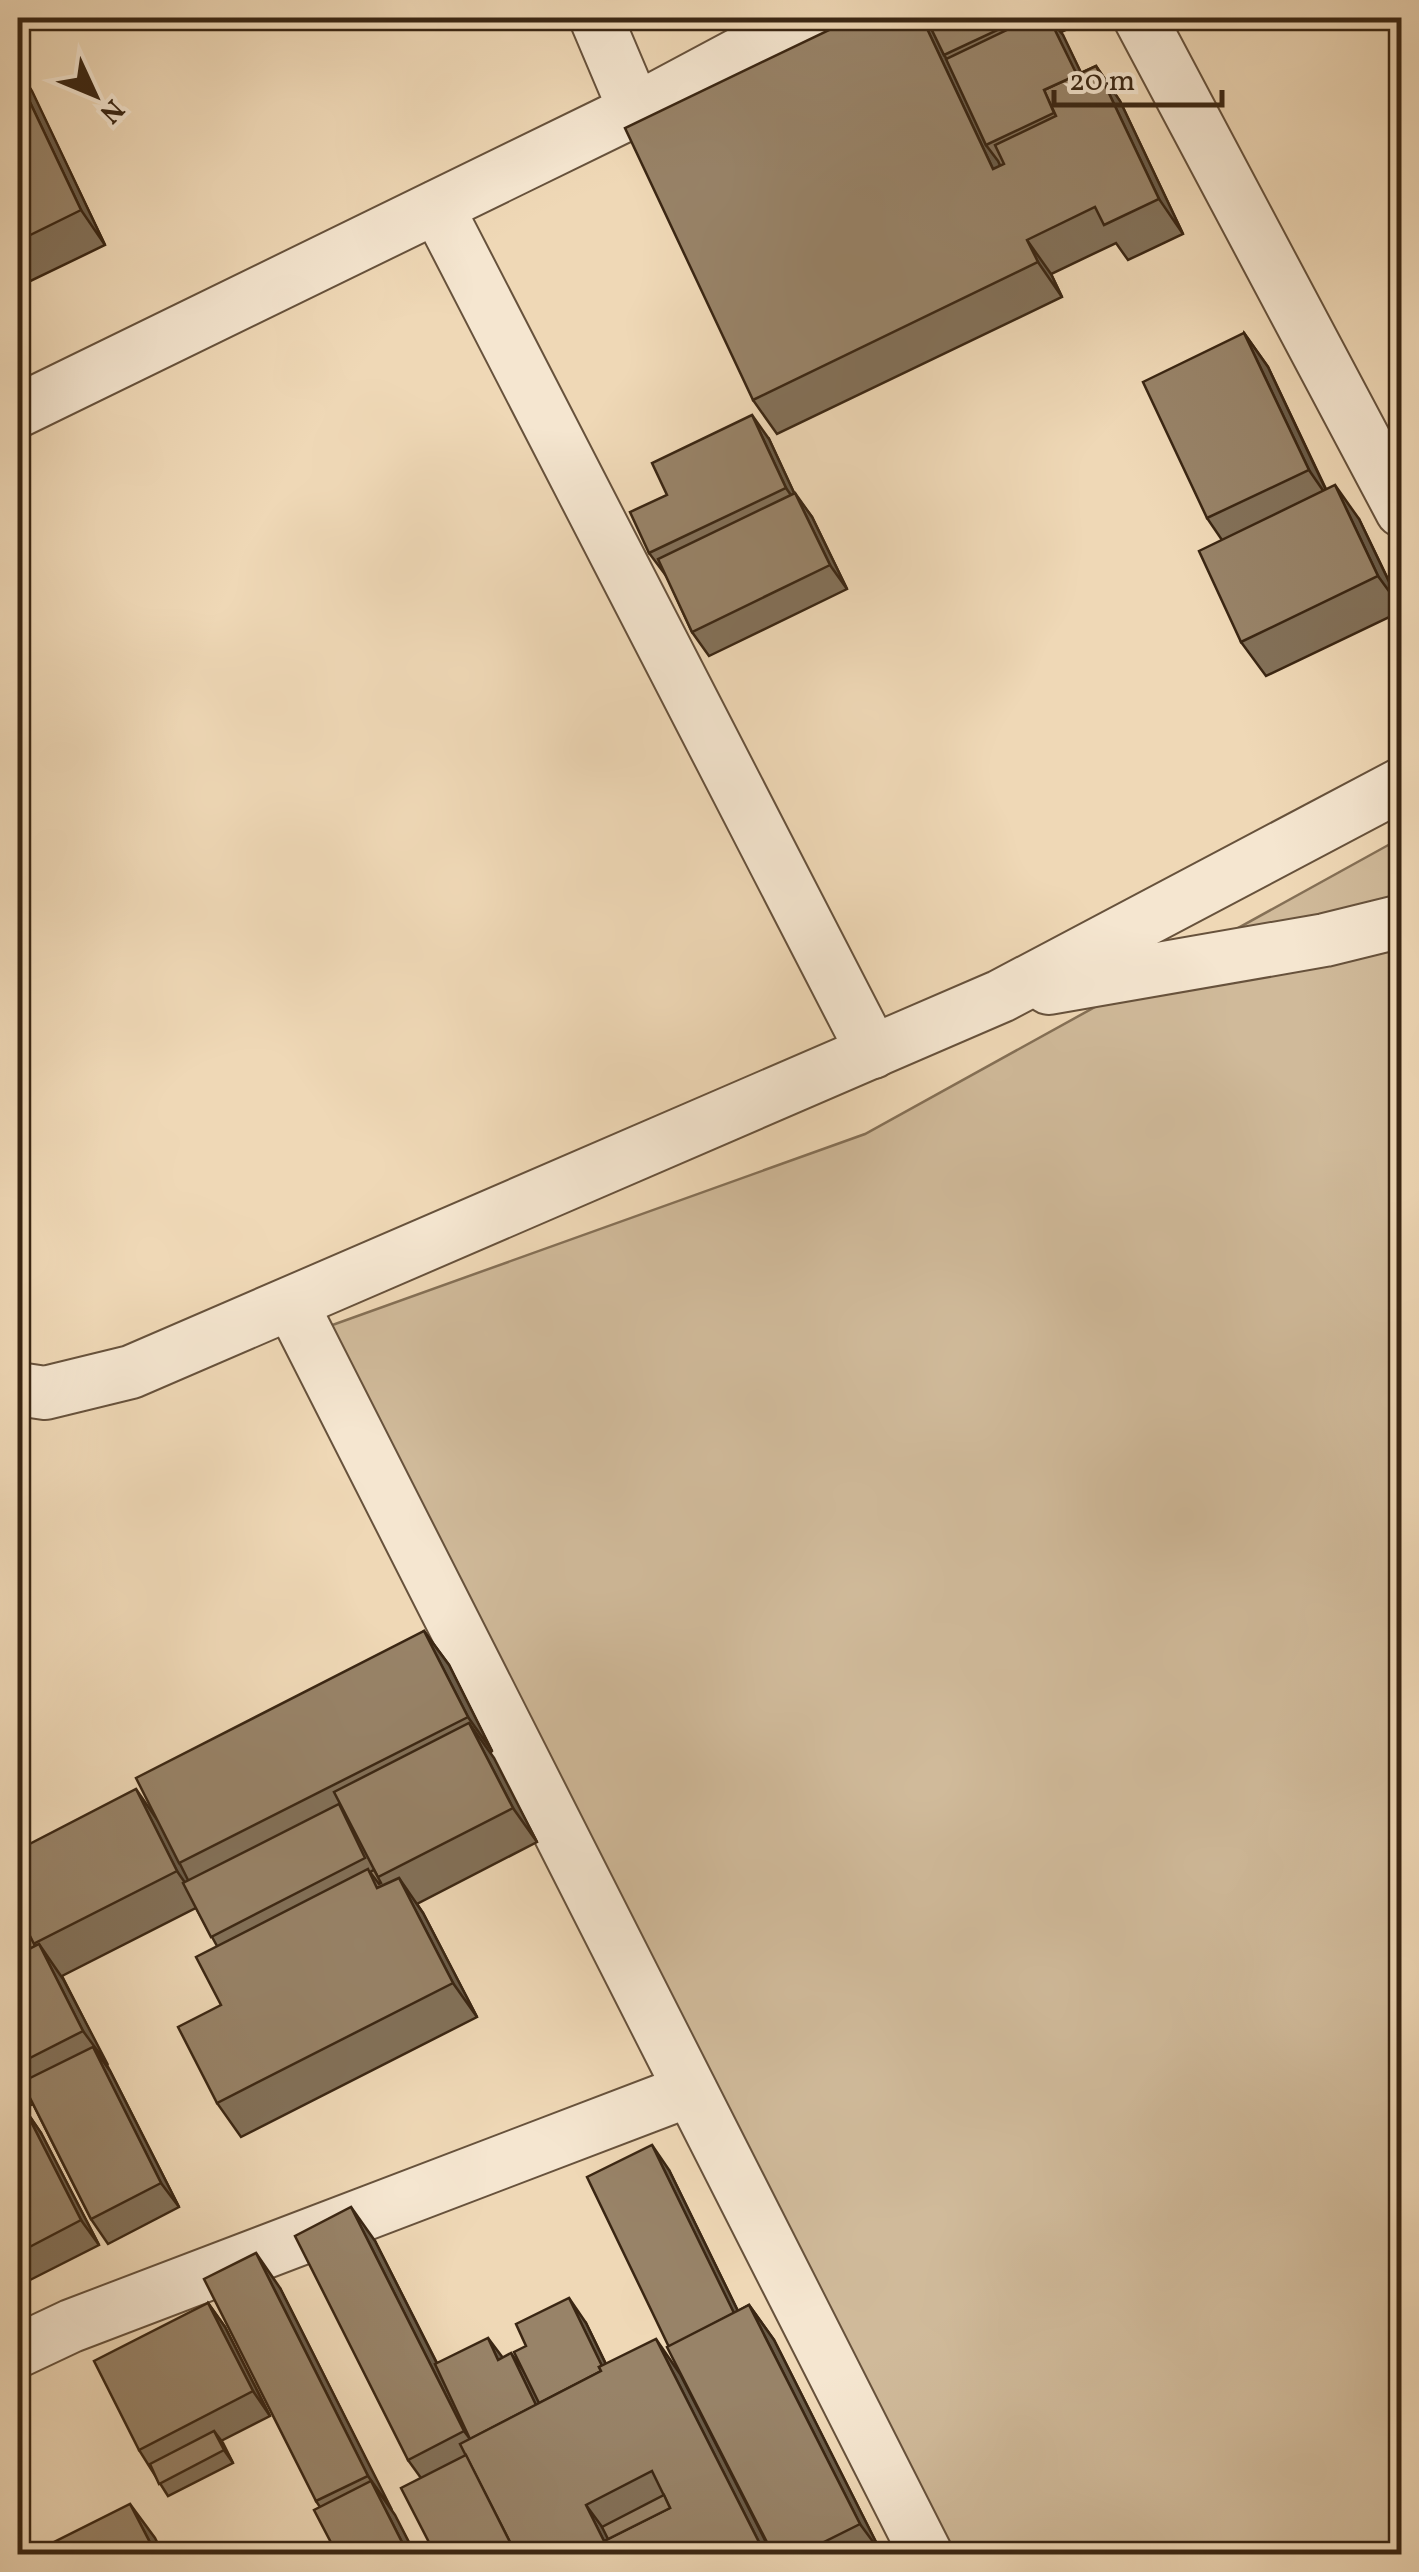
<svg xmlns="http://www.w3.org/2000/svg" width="1419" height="2572" font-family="Vollkorn,serif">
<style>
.green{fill:#d0ba9a;stroke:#857056;stroke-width:2.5}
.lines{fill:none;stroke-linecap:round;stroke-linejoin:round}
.minor-casing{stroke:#67523c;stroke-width:56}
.minor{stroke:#f5e6d0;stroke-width:52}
.wall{fill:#837159;stroke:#3a2613;stroke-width:2.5}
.shaded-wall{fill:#6a5c49;stroke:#3a2613;stroke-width:2.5}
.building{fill:#988368;stroke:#3a2613;stroke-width:2.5;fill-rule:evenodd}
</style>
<rect width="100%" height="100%" fill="#efd8b6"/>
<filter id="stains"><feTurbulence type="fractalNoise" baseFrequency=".002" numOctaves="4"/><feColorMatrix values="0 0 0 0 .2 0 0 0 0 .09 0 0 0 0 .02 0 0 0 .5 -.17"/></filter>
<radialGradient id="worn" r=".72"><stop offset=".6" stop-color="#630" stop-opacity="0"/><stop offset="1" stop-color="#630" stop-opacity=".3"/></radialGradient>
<polygon class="green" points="1401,838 1401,2554 942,2554 324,1328 865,1134"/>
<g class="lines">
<g class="minor-casing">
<g id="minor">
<polyline points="596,18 635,110"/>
<polyline points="1140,18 1402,511"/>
<polyline points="437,207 873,1052"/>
<polyline points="18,411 635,110 807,18"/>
<polyline points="1049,988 1325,940 1402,921"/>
<polyline points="292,1305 926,2554"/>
<polyline points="18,1389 45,1393 131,1372 1001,996 1402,784"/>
<polyline points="18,2351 71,2326 690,2090"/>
</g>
</g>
<use href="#minor" class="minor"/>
</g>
<g class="wall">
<polygon points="854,18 1092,18 1061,32 1081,73 1096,66 1120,101 1183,234 1128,260 1116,243 1051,274 1062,297 777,434 753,400"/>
<polygon points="18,63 105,245 18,287"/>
<polygon points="1244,333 1268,367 1326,489 1359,519 1402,608 1402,611 1266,676 1241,642 1222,540 1207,518"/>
<polygon points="769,439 794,493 812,517 847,589 709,656 692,632 667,577 649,553"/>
<polygon points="424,1631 449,1665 492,1751 490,1753 537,1842 417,1904 423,1913 477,2017 241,2137 217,2103 221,2005 217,1946 196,1908 62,1976 179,2207 108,2244 91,2219 33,2104 18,2112 18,1850 158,1820"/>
<polygon points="24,2108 41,2133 99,2245 30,2280 18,2263 18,2112"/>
<polygon points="669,2170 738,2311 749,2305 774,2340 882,2554 773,2554 669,2347"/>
<polygon points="375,2241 437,2363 502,2358 522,2368 586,2323 606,2364 680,2374 772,2554 435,2554 421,2478 408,2460"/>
<polygon points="280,2288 392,2511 415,2554 337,2554 320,2507 316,2501"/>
<polygon points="208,2303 225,2327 270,2416 221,2441 233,2463 168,2496 139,2450"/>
</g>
<g class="shaded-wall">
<polygon points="922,18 927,18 944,55 954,70 986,145 998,161 1018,203 993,169"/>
<polygon points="1049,18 1063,35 1095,102 1078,78"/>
<polygon points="18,63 27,84 18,70"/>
<polygon points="1096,66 1120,101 1183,234 1159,199"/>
<polygon points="18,70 32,91 105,245 81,210 18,77"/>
<polygon points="1027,240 1051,274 1062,297 1038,262"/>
<polygon points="1244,333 1268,367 1333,505 1309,470"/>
<polygon points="752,415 769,439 803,512 786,488"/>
<polygon points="1335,485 1359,519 1402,609 1378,576"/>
<polygon points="795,493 812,517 847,589 830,565"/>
<polygon points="424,1631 449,1665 492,1751 468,1717"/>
<polygon points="469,1723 494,1758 537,1842 513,1808"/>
<polygon points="136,1789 160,1824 201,1906 177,1871"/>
<polygon points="399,1878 423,1913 477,2017 453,1983"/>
<polygon points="39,1944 63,1979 108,2065 83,2031"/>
<polygon points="93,2047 110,2071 179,2207 161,2183"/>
<polygon points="24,2108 41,2133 99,2245 81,2220"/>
<polygon points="652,2145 669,2170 754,2344 737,2320"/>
<polygon points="351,2207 375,2241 476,2441 473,2443 464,2431"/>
<polygon points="256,2253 280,2288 392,2510 368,2476"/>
<polygon points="569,2298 586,2323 624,2402 607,2377"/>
<polygon points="208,2303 225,2327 270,2416 253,2391"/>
<polygon points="749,2305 774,2340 882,2554 860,2524"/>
<polygon points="488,2338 506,2362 498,2360"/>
<polygon points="656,2339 680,2374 772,2554 765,2554"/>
<polygon points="511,2353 528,2377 543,2409 538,2410"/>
<polygon points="214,2431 223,2443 233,2463 224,2450"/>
<polygon points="371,2481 395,2515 415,2554 408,2554"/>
<polygon points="130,2504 155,2538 163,2554 156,2554"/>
<polygon points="586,2505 611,2539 604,2541"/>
</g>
<g class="building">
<polygon points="854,18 922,18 993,169 1004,164 995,145 1056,116 1044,90 1096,66 1159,199 1104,225 1095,207 1027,240 1038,262 753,400 625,128"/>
<polygon points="926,18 1023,18 944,55"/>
<polygon points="1032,18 1049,18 1077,75 1044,90 1054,113 986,145 946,59"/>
<polygon points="18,77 81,210 18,241"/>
<polygon points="1244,333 1309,470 1207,518 1143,382"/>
<polygon points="752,415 786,488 649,553 630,512 667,495 652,463"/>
<polygon points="1335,485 1378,576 1241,642 1199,551"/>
<polygon points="795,493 830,565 692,632 658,559"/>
<polygon points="424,1631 468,1717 179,1863 136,1778"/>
<polygon points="469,1723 513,1808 378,1877 334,1792"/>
<polygon points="136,1789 177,1871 33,1944 18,1912 18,1850"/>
<polygon points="339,1804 365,1858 211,1937 183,1883"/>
<polygon points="368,1869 377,1888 399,1878 453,1983 217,2103 178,2027 221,2005 196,1957"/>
<polygon points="374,1870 381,1883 379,1884 370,1872"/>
<polygon points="18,1912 35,1946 18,1955"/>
<polygon points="39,1944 83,2031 18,2064 18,1955"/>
<polygon points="93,2047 161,2183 91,2219 22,2082"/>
<polygon points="24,2108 81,2220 18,2253 18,2112"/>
<polygon points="652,2145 734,2313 669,2347 587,2177"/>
<polygon points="351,2207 464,2431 408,2460 295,2236"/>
<polygon points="256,2253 368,2476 316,2501 204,2279"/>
<polygon points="569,2298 602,2366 599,2367 601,2371 539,2403 514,2352 526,2346 516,2324"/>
<polygon points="208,2303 253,2391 139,2450 94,2361"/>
<polygon points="749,2305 860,2524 800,2554 773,2554 667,2347"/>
<polygon points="488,2338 498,2360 511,2353 536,2405 470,2439 435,2364"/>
<path d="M656 2339 765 2554H516L460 2444 601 2371 599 2367ZM652 2471 670 2508 604 2541 586 2505Z"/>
<polygon points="214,2431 224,2450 159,2484 150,2464"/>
<polygon points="466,2455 516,2554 435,2554 401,2488"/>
<polygon points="371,2481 408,2554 337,2554 314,2510"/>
<polygon points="664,2495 670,2508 608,2539 602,2527"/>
<polygon points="130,2504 156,2554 30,2554"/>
</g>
<rect width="1419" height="2572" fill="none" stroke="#efd8b6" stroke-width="60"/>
<rect x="20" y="20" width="1379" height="2532" fill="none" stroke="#3a2613" stroke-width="5"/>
<rect x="30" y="30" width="1359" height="2512" fill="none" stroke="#3a2613" stroke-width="2.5"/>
<g transform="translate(95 95) rotate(134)" stroke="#f5e6d0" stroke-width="8" paint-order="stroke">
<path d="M0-8L18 38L0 25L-18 38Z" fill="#3a2613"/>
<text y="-15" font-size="28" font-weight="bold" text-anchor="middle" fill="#3a2613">N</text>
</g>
<path d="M1054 90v15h168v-15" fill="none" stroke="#3a2613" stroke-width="5"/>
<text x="1069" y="90" font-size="30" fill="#3a2613" stroke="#f5e6d0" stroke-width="8" paint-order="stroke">20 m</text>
<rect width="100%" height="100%" filter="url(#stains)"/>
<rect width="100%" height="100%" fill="url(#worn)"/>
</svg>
